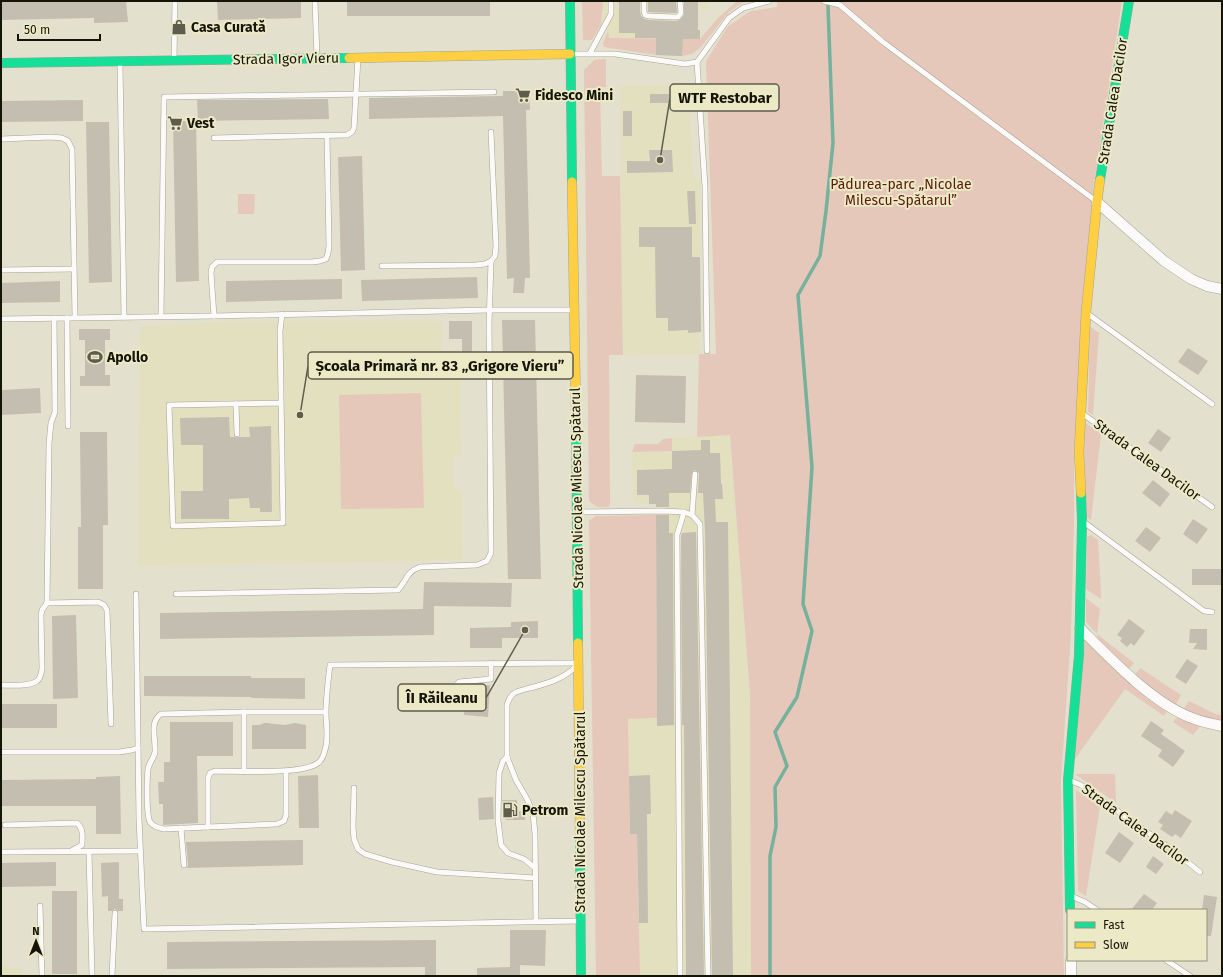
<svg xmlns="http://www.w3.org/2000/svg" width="1223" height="977" font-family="'Fira Sans',sans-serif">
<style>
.built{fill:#e3e0c0}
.green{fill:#e5c8b9}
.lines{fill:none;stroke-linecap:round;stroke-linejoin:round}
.stream{stroke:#75b19c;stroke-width:3.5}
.building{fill:#c4beb0}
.lane-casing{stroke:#a4a394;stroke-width:6}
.street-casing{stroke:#a4a394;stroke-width:11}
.fast-casing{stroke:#a4a394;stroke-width:10}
.slow-casing{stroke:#a4a394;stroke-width:10}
.lane{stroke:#fbfaf8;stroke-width:5}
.street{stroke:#fbfaf8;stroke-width:10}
.fast{stroke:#16e098;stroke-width:9}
.slow{stroke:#ffcf43;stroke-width:9}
.labels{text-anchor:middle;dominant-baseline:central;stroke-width:4;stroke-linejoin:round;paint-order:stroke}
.poi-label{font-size:14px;font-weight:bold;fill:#151408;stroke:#ebe9c6;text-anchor:start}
.street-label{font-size:14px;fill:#151408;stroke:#ebe9c6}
.park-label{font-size:14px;fill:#5b1b0c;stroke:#ebe9c6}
.leader{fill:none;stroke:#5d5c4d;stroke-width:1.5}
.callout-dot{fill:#5d5c4d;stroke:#ebe9c6;stroke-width:1.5}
.callout{fill:#ebe9c6;stroke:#5d5c4d;stroke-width:1.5}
.callout-label{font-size:15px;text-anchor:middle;font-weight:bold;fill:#151408}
</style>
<rect width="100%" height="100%" fill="#e3e1ce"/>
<g class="built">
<polygon points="603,1 708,1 708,9 698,9 698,30 700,30 700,39 608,38 608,31 601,25"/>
<polygon points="689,85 693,174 700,183 701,332 699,354 623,355 621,258 620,86"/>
<polygon points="227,321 441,321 444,375 460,375 461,455 453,459 453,485 462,493 463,560 138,566 140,327"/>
<polygon points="730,435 750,694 751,976 640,976 637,834 630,834 628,719 657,718 656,504 636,503 633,497 632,452 671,451 672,438"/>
<polygon points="1,965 21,969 22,976 1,976"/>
</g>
<g class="green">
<polygon points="582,1 603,1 601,25 592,40 583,40"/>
<polygon points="737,1 749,1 742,3 729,12 700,48 692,54 682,56 656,55 604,47 603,43 608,31 609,38 700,39 718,18"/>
<polygon points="777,1 1122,1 1093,190 1074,447 1074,521 1071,634 1061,781 1064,976 751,976 750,694 730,435 697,437 699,354 716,354 706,61 728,26 751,11 777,7"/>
<polygon points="606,59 606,87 600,87 602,176 620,176 623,355 609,355 610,504 609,507 597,507 589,501 584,70 594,60"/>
<polygon points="238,194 255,194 254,214 238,214"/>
<polygon points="1090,327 1099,333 1093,415 1088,412"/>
<polygon points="421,393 424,508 341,509 339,395"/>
<polygon points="1084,422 1101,434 1091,520 1085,516"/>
<polygon points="672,438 672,451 632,452 635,444 658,444 663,439"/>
<polygon points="656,515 657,718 628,719 630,834 637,834 640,976 596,976 589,521 596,516 602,516"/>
<polygon points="1091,535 1098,540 1101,592 1101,599 1086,589 1087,537"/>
<polygon points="1086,598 1100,609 1097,634 1134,663 1129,669 1098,640 1097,634 1086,622"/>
<polygon points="1085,639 1168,709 1164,716 1125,689 1075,759"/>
<polygon points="1140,668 1181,695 1175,706 1135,675"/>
<polygon points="1189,701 1211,712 1222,716 1222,722 1206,719 1183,710"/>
<polygon points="1179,715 1201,725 1193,735 1173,722"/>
<polygon points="1075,774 1115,774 1116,803"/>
<polygon points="1076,790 1100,807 1086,896 1078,891"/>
</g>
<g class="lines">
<polyline class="stream" points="770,976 770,856 776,827 775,787 787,766 775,732 797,697 812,631 803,604 812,467 798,295 820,256 826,211 833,143 828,6"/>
</g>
<g class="building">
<polygon points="1,1 126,1 128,22 94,23 94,18 1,20"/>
<polygon points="217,1 301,1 301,18 218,20"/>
<rect x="347" y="1" width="143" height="15"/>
<polygon points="619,1 640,1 640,12 641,16 644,19 648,20 674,21 680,20 684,15 684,1 698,1 698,30 700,30 700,39 683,39 682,56 656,55 656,38 635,38 635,33 619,33"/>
<polygon points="648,1 676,1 677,12 676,13 648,12"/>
<polygon points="503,91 529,91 530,110 526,110 530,278 525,278 524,293 513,293 514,278 507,279 503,116 369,119 369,98 503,96"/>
<polygon points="650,94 676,94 688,103 650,103"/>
<polygon points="328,99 329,119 198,121 197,100"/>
<polygon points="83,100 83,121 1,122 1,101"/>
<rect x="623" y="111" width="9" height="25"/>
<polygon points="173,121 196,121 199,281 176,282"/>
<polygon points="86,122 109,122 112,282 89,283"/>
<polygon points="649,150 672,150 673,172 627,173 627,161 650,161"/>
<polygon points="362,156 365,270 341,271 338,157"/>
<polygon points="687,191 695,191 696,224 689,224"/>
<polygon points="639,227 692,227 692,257 700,257 701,332 688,333 688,330 668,331 668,318 656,318 655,247 639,247"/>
<polygon points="477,277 478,298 362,301 361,280"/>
<polygon points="342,279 342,299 226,302 226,281"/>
<polygon points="60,281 60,302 1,303 1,283"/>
<polygon points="502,320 535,320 541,579 508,579"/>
<polygon points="449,321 472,321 472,359 462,359 462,339 449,339"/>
<polygon points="79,329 110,329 110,340 105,340 105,375 110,375 110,386 80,386 80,376 85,376 85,340 79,340"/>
<polygon points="1188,348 1208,361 1198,375 1178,362"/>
<polygon points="636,375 686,376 685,423 635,422"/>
<polygon points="40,388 41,413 1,415 1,390"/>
<polygon points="229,417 230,437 250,437 249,427 271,426 272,512 260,512 260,508 250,508 249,498 229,499 229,519 181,519 181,491 203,491 203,445 181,445 180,418"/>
<polygon points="1158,429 1171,438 1161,452 1148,443"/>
<polygon points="80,432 107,432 108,525 103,525 103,589 78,589 78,527 81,527"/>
<polygon points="701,440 710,440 710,453 720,453 721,484 722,484 723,499 715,499 716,522 728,522 733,976 712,976 705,532 703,493 698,493 699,473 695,470 692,472 690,493 669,493 669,507 656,507 656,504 649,504 649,495 637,495 637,470 672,469 672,451 701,450"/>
<polygon points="1153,480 1170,494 1160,507 1142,493"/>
<polygon points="656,515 669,515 669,533 673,533 674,725 657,726"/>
<polygon points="1193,519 1208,529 1197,544 1183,534"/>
<polygon points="1146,527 1161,538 1150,552 1135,541"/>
<polygon points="696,532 704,976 686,976 684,725 682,725 681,536 682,533"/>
<rect x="1192" y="569" width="30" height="16"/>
<polygon points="424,582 512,583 511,607 434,606 434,635 160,639 160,613 423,609"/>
<polygon points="76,615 78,698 53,699 52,616"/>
<polygon points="1129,619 1145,631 1134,646 1131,643 1127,647 1120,641 1122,638 1117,635"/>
<polygon points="538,621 538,638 502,638 502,648 470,648 470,628 511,627 511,622"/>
<polygon points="1207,628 1207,650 1193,649 1197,643 1189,643 1190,629 1206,629"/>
<polygon points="1187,659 1198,666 1186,684 1175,677"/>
<polygon points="144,676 251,676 251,678 305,678 305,699 251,698 251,697 144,696"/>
<polygon points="466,685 490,685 488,717 464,715"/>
<rect x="1" y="704" width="56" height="24"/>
<polygon points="1151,721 1164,730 1161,734 1185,751 1173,767 1158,756 1162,750 1141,736"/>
<polygon points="170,722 233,722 233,756 197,756 198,823 163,825 163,804 159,804 158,782 164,782 164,762 170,762"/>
<polygon points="264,723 268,723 274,724 285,725 295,723 306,725 306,749 252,749 252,725 259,725"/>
<polygon points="318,775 319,828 299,828 298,776"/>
<polygon points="650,775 651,814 647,814 648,923 639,923 637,834 630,834 629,776"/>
<polygon points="120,776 121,834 96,834 96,806 1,806 1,780 96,779 96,777"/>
<polygon points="493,797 494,819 479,820 478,798"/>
<polygon points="502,800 517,800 517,811 525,811 525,820 506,820 506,819 502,819"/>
<polygon points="1175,810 1192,821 1181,838 1175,834 1172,837 1160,829 1163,825 1158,822 1166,811 1172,815"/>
<polygon points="1119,832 1134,843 1120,863 1105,853"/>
<polygon points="303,840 303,865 187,868 188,865 186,842"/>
<polygon points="1153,856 1164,864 1156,874 1146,867"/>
<polygon points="56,862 56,886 1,887 1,863"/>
<polygon points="119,862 119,899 123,899 123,911 118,911 115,909 112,911 108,911 108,896 102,897 101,863"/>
<rect x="52" y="891" width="25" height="83"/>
<polygon points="1144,894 1157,903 1152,910 1131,910"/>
<polygon points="1204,895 1217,897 1211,936 1206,936 1206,910 1202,910"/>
<polygon points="510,930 546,930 545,966 520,965 520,976 477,976 477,968 510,967"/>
<polygon points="436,940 436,976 425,976 425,967 167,969 167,942"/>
</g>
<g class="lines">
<g class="lane-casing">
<g id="lane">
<polyline points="315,1 317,58"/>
<polyline points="644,1 644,11 645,15 648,16 674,17 678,17 681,13 680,1"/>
<polyline points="824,1 840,5 883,42 1096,201"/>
<polyline points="590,53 611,14 611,1"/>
<polyline points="573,54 615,54 685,64 697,62 729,18 743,8 769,1"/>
<polyline points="174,60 175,1"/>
<polyline points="697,62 705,187 707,351"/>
<polyline points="120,63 124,317"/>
<polyline points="214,138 347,135 352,132 354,128 358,58"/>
<polyline points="1,139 51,137 62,138 68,141 72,149 75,317"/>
<polyline points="382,266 476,265 485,264 491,261"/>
<polyline points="1,270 74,269"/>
<polyline points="1088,314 1212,404"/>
<polyline points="161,316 164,97 494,92"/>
<polyline points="214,316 211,273 212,267 217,262 312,262 320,261 326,259 328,253 329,246 327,136"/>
<polyline points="67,318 68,426"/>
<polyline points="1,319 214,316 489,310 572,310"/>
<polyline points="281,403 169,405 173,526 283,523 280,331 282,314"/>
<polyline points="236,404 237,434"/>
<polyline points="1083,414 1212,507"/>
<polyline points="578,512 663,511 684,512 692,515 700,524 708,976"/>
<polyline points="692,515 695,474"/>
<polyline points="1085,523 1204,611 1212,612"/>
<polyline points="136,594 139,819 144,929 579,921"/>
<path d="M176 594 398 590C407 580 406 572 420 567L477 565 487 561 491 553 489 324 491 261 495 256 496 246 491 132"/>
<polyline points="47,603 49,443 51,423 55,412 54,318"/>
<path d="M1 685C10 685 30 687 37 681 41 678 41 674 42 669L41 615 42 610 47 603 98 602 104 605 107 610 111 724"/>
<polyline points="449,695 454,687 459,682 491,679 491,663"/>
<polyline points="244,712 244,771"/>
<path d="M326 712H244L161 714C149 722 156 739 155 752 154 758 149 763 148 769 147 779 146 814 150 822 153 826 158 828 164 829L208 827V778L210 773 215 771C237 771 302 775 318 763 322 760 324 754 325 750 329 738 326 725 326 713 326 697 328 681 330 665L576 663"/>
<polyline points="1,752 119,752 132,750 138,748"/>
<polyline points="507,757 503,761 499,773 498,820 501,845 508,853 524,859 535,868"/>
<polyline points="1069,780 1081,785 1171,849 1200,872"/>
<polyline points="354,788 353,827 354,839 358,849 365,854 392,862 437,872 535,878"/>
<path d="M5 825 77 823C84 829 82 837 82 845L71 851"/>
<polyline points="208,827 277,824 284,821 286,815 286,771"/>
<polyline points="181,828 184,865"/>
<polyline points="1,852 140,851"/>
<polyline points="89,852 92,976"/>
<polyline points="1071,896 1085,902 1097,910"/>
<polyline points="40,906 42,976"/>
<path d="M536 922 535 834 533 813 527 799 516 780 507 757V705C508 701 510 697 513 694 519 690 527 689 534 687 548 683 565 678 575 667"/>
<polyline points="1166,960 1190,976"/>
<polyline points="112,976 115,913"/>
<polyline points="680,976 677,535 684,512"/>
</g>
</g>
<g class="street-casing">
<g id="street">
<polyline points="1097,202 1164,261 1191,279 1207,286 1222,289"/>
<path d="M1080 628C1110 658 1152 703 1192 718 1202 722 1212 724 1222 726"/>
<polyline points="1071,960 1071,976"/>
</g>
</g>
<g class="fast-casing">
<g id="fast">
<polyline points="570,1 572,182"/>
<polyline points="1,63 349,58"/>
<polyline points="1100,180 1129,1"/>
<polyline points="576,414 578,643"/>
<polyline points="580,840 581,976"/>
<polyline points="1070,910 1068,780 1079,655 1082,522 1081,493"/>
</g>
</g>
<g class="slow-casing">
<g id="slow">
<polyline points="349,58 570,54"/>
<polyline points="572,182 576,414"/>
<polyline points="1081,493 1079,452 1086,312 1097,202 1100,180"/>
<polyline points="578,643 580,840"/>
</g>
</g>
<use href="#lane" class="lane"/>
<use href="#street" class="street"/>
<use href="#fast" class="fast"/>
<use href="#slow" class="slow"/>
</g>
<defs>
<g id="shop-bare" transform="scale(1.2)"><path d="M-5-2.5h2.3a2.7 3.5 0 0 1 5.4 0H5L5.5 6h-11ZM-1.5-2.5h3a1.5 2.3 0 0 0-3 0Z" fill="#5d5c4d" stroke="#ebe9c6" stroke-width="2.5" paint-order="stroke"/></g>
<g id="supermarket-bare" transform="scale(1.2)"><path d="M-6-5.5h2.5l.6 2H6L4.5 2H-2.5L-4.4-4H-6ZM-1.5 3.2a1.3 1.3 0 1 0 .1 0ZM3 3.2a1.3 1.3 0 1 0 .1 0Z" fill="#5d5c4d" stroke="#ebe9c6" stroke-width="2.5" paint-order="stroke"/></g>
<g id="stadium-bare" transform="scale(1.2)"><path d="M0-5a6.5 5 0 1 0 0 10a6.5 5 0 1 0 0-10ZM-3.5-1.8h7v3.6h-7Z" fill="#5d5c4d" stroke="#ebe9c6" stroke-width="2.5" paint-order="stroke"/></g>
<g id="fuel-bare" transform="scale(1.2)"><path d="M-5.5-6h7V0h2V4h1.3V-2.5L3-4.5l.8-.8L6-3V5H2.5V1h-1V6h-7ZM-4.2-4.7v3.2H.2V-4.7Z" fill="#5d5c4d" stroke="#ebe9c6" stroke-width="2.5" paint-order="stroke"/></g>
</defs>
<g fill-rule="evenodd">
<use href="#shop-bare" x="179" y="27"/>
<use href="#supermarket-bare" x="523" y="95"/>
<use href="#supermarket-bare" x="175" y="123"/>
<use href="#stadium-bare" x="95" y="357"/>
<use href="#fuel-bare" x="510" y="810"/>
</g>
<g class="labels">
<g class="poi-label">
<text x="191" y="27">Casa Curată</text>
<text x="535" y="95">Fidesco Mini</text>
<text x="187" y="123">Vest</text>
<text x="107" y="357">Apollo</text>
<text x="522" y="810">Petrom</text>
</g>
<g class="street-label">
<text transform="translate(286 59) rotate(-1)">Strada Igor Vieru</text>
<text transform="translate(1113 101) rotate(-81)">Strada Calea Dacilor</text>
<text transform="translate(1147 460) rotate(36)">Strada Calea Dacilor</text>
<text transform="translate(577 488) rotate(-91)">Strada Nicolae Milescu Spătarul</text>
<text transform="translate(580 812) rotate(-90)">Strada Nicolae Milescu Spătarul</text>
<text transform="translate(1135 825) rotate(36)">Strada Calea Dacilor</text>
</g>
<g class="park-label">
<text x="901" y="184">Pădurea-parc „Nicolae<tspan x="901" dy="16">Milescu-Spătarul”</tspan></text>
</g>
</g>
<path class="leader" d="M660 160L670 98M300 415L308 366M525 630L486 698"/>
<g class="callout-dot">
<circle cx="660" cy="160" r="4"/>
<circle cx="300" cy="415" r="4"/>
<circle cx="525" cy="630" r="4"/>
</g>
<g class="callout">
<rect x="670" y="84" width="109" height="27" rx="4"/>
<rect x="308" y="352" width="265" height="27" rx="4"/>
<rect x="398" y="684" width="88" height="27" rx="4"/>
</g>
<g class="callout-label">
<text x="725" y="103">WTF Restobar</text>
<text x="440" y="371">Școala Primară nr. 83 „Grigore Vieru”</text>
<text x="442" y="703">ÎI Răileanu</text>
</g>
<rect width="1223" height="977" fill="none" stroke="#151408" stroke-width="4"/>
<rect x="1067" y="909" width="140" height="52" fill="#ebe9c6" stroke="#95947a"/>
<rect x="1075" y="922" width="20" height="6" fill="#16e098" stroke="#95947a"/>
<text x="1103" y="929" font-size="12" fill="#151408">Fast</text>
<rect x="1075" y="942" width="20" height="6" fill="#ffcf43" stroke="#95947a"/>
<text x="1103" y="949" font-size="12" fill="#151408">Slow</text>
<g transform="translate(36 941)" stroke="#ebe9c6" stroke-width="3" paint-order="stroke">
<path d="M0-3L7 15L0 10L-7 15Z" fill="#151408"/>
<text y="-6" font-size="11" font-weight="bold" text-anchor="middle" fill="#151408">N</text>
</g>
<path d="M18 34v6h82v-6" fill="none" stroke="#151408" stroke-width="2"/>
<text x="24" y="34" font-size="12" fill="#151408" stroke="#ebe9c6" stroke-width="3" paint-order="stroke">50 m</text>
</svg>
